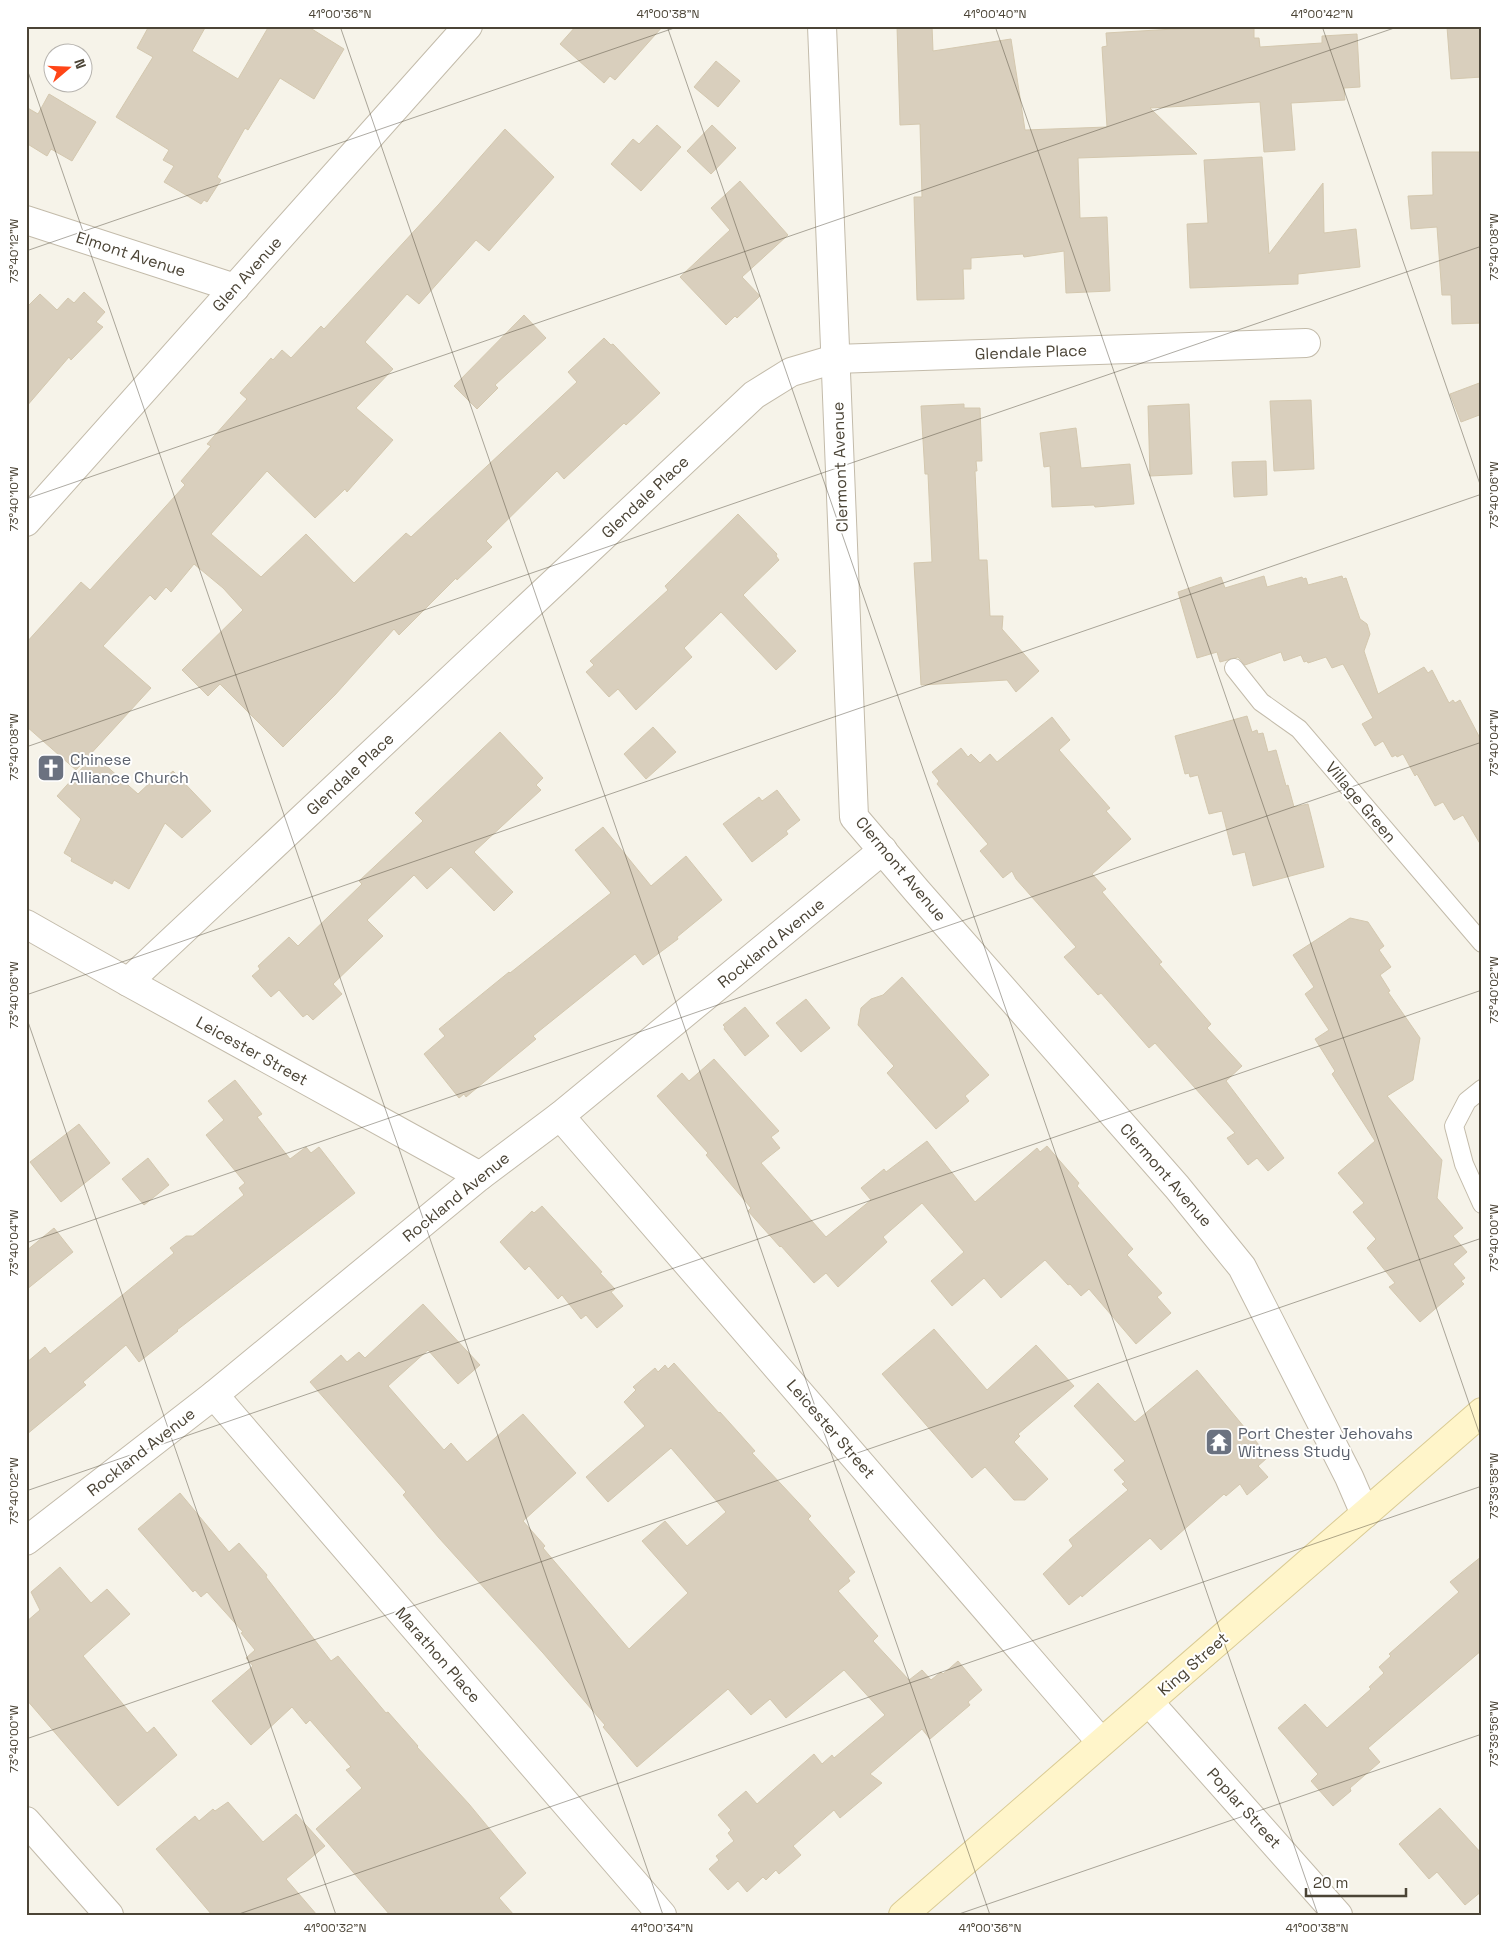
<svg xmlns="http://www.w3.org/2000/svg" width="1508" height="1941" font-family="'Space Grotesk',sans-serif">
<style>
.building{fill:#d9cfbd;stroke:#d4c8af}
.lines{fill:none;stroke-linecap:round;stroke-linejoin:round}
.service-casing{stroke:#c3bbaa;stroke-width:20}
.minor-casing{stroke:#c3bbaa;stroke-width:30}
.tertiary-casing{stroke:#c3bbaa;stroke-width:30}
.secondary-casing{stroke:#dacb94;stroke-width:30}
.service{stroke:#fff;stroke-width:18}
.minor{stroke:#fff;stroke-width:28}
.tertiary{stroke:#fff;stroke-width:28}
.secondary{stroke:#fff5ca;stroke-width:28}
.ticks{fill:none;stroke:#4b4436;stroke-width:1;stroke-opacity:0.45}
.labels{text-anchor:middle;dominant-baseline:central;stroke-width:4;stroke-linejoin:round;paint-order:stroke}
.street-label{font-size:16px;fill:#4b4436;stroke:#fff}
.worship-label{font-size:16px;fill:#5b616d;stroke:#fff;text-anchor:start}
.neatline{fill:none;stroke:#4b4436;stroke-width:2}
.ticks-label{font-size:12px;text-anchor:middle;fill:#4b4436}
</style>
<rect width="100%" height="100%" fill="#f6f3e9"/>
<g class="building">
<polygon points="149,26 206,26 192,51 238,79 269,26 307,26 344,49 314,99 280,78 248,130 245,128 217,177 221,180 207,202 204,200 201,204 164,182 174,166 163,160 169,150 116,117 153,57 137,48"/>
<polygon points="576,26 663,26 615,80 610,76 604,83 560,44"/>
<polygon points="897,26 932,26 933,51 1011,39 1025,130 1107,127 1102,47 1107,46 1106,33 1225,26 1254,26 1254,38 1259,38 1260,47 1322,43 1322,36 1357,34 1360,87 1344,88 1345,100 1291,103 1295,150 1264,152 1260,102 1150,108 1197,154 1078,158 1080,218 1107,217 1110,291 1066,293 1064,251 1024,257 1023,254 971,258 971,269 963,269 964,299 917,300 914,197 922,197 920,124 900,125"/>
<polygon points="1482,26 1482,77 1451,79 1447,27"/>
<polygon points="716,61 740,81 718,107 694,87"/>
<polygon points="49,94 96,122 72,161 51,149 47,156 26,143 26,107 38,114"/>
<polygon points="657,125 681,147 641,191 611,164 633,139 639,144"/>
<polygon points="712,125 736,148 711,174 687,151"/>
<polygon points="505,129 554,177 489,251 476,240 419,304 407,294 365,342 393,369 356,408 393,440 347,492 345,489 315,518 267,471 211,534 261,577 306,534 354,583 406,533 411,537 577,382 568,372 604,338 611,345 613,344 660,393 626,425 624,423 564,479 557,471 486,541 492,547 457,580 456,578 399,635 394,629 335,695 283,747 220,684 208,696 182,670 243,610 223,588 194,564 171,592 166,587 155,600 150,595 103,646 151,688 76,770 26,726 26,643 81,582 90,590 185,485 181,481 211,446 207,444 247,399 240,393 271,358 273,360 282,350 291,358 321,326 324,329 439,204"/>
<polygon points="1432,152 1482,152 1482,323 1452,324 1451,295 1442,295 1437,227 1411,229 1408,196 1433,195"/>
<polygon points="1262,157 1269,254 1323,183 1324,233 1356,229 1360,267 1298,274 1298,284 1190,288 1187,224 1208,223 1204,160"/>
<polygon points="740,181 788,235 742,277 760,296 737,318 735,316 726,325 680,277 730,230 711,208"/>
<polygon points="84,292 105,312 96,322 103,327 71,360 69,357 26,407 26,308 40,294 57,310 68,298 74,303"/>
<polygon points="524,315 546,338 495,385 498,388 477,409 454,386"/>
<polygon points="1482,382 1482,414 1461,422 1450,394"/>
<polygon points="1311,400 1314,469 1274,471 1270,401"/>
<polygon points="964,404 964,408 980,408 982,461 976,461 977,471 975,471 979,560 987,560 990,616 1003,616 1002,629 1039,671 1016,692 1007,680 921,685 914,563 932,562 928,474 925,474 921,406"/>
<polygon points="1189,404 1192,474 1150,476 1148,406"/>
<polygon points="1076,428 1081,468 1130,464 1134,504 1095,507 1094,505 1052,507 1050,466 1044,467 1040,433"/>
<polygon points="1266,461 1267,495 1234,497 1232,462"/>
<polygon points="738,514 777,554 776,556 779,560 743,595 796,651 776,670 721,612 684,648 692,657 636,710 618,689 609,697 586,672 594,665 590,661 668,590 665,586"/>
<polygon points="1264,576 1267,587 1302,577 1303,579 1306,578 1308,585 1342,576 1343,579 1346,578 1360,619 1367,624 1370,634 1364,651 1378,694 1424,667 1428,673 1432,670 1449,703 1453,700 1455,703 1460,700 1482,742 1482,847 1463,815 1454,820 1443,802 1435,806 1417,774 1415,776 1403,754 1397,757 1396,755 1392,757 1383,741 1375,746 1362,724 1373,718 1343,664 1332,668 1326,657 1308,663 1307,661 1304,662 1301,655 1284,661 1281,652 1245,665 1238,657 1220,662 1217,652 1197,658 1178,592 1221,577 1225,588"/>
<polygon points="1247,716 1252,732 1257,730 1258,734 1263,733 1268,752 1276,750 1286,786 1288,785 1294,807 1308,804 1324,867 1253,886 1245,852 1233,855 1222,811 1209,814 1198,775 1190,777 1189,773 1185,774 1175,736"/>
<polygon points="1052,717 1070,740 1059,750 1110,808 1106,811 1131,839 1092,874 1106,889 1102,892 1162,962 1159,964 1211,1024 1207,1028 1242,1066 1226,1081 1284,1158 1268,1171 1257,1158 1248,1165 1227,1138 1235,1133 1155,1043 1149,1048 1101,993 1098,995 1064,957 1076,947 1016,879 1012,871 1003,878 980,851 988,844 937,784 939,781 932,772 961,748 968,757 971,754 980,763 990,754 997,762"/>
<polygon points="653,727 676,752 646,779 624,754"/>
<polygon points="500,732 543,778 536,785 541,790 474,852 513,892 494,911 451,867 427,889 414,875 367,920 383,936 333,984 342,994 313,1020 307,1014 303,1017 279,990 271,997 252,976 260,969 258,966 289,937 298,946 362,884 359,881 423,821 415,813"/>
<polygon points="94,755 138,794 155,778 160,782 173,771 211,811 182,838 165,823 129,889 114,880 112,884 71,861 72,858 64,853 81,819 57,796"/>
<polygon points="777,790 800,820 786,831 788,834 752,862 723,824 759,797 762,801"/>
<polygon points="603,827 651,886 686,856 722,900 677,937 678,939 643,965 635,954 533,1036 536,1039 466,1097 464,1094 459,1098 424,1054 445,1036 439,1029 509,972 510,973 611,893 575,850"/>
<polygon points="1350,918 1368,922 1384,946 1379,950 1391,967 1380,975 1390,991 1388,992 1420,1038 1413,1080 1387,1096 1442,1160 1437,1198 1463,1228 1453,1236 1467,1252 1453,1264 1465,1278 1461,1281 1464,1284 1420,1322 1389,1287 1395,1283 1367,1248 1376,1239 1353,1212 1364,1203 1338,1173 1375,1141 1332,1074 1335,1071 1315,1039 1329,1030 1305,994 1314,987 1293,955"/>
<polygon points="902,977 989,1075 965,1096 969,1101 936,1129 887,1073 894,1066 858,1025 861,1008 871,999 883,995"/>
<polygon points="806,999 830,1028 801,1052 776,1023"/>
<polygon points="745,1007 769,1036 745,1056 724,1029 725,1027 723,1025"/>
<polygon points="714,1059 779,1131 771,1137 780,1148 761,1163 826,1237 871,1200 861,1188 884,1169 886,1172 927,1141 975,1202 1037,1148 1040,1152 1047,1146 1079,1183 1077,1186 1133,1249 1127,1255 1162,1293 1157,1297 1171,1313 1136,1344 1089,1289 1081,1296 1070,1284 1068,1285 1045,1260 1001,1298 984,1278 952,1306 931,1281 964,1252 922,1203 883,1237 887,1242 838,1287 826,1273 814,1283 781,1246 780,1247 748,1211 751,1208 706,1155 708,1153 657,1096 682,1073 689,1081"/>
<polygon points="235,1080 262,1114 257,1117 290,1159 306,1147 311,1153 319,1147 355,1193 177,1330 178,1331 139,1362 126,1345 83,1382 86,1385 26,1435 26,1363 45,1347 50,1354 174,1253 170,1248 186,1236 193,1236 244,1195 239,1188 245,1183 206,1135 224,1120 208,1101"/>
<polygon points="79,1124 110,1163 61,1202 30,1162"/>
<polygon points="148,1158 169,1185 144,1205 122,1179"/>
<polygon points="542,1206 602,1272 600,1273 615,1289 611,1292 623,1306 597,1328 586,1315 581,1319 562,1295 558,1299 529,1266 525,1270 500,1242 532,1211 534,1213"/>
<polygon points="54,1228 73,1252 26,1290 26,1251"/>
<polygon points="423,1304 480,1365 458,1384 428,1350 388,1386 444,1450 451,1443 467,1462 523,1414 576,1473 523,1521 545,1546 543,1548 629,1649 688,1593 642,1541 665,1521 687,1546 726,1512 671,1448 608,1502 586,1477 645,1426 624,1402 636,1390 633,1387 655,1368 658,1372 665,1365 668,1369 674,1363 719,1413 720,1412 755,1451 752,1453 811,1516 808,1519 855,1572 848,1578 850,1581 838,1591 878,1636 873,1641 909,1680 922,1670 931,1680 941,1672 943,1674 958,1661 982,1690 968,1702 970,1705 930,1739 922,1729 870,1774 882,1783 840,1818 834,1810 793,1846 801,1855 779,1874 776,1870 766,1880 763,1877 747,1892 738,1881 728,1890 709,1869 719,1860 716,1856 734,1841 728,1833 731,1830 718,1815 746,1791 757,1804 814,1754 822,1764 832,1755 834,1758 885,1715 844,1670 786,1718 770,1699 751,1715 728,1689 637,1767 603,1727 605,1725 543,1653 439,1538 403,1495 406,1492 310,1382 341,1355 347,1362 359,1352 365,1358"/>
<polygon points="934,1329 987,1390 1036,1345 1074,1386 1018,1434 1020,1436 1014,1442 1048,1479 1025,1500 1014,1500 985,1467 972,1478 882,1374"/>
<polygon points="1197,1370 1259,1445 1257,1446 1267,1458 1258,1466 1268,1477 1247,1495 1240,1484 1226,1496 1224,1494 1161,1550 1150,1538 1082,1597 1081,1595 1069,1605 1043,1574 1073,1546 1069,1540 1128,1490 1122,1484 1125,1482 1114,1470 1125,1461 1074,1406 1098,1383 1135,1422"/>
<polygon points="180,1493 229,1552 239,1543 267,1575 266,1577 331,1661 338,1656 386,1713 388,1712 418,1746 417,1747 469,1804 526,1873 499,1898 514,1915 390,1915 316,1829 362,1788 346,1770 351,1767 310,1720 306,1724 292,1707 251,1745 212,1701 253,1666 246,1658 255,1650 241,1633 243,1632 207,1592 201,1597 195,1590 193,1592 138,1529"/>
<polygon points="1482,1556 1482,1650 1368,1748 1380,1762 1350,1788 1351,1791 1333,1806 1311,1781 1318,1774 1278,1728 1305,1704 1327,1728 1371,1689 1369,1687 1384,1673 1379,1667 1391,1656 1389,1654 1459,1592 1450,1582"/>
<polygon points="60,1567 91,1603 107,1589 130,1614 83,1656 147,1733 154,1727 177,1755 118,1806 26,1699 26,1622 40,1610 31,1592"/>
<polygon points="228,1802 263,1842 296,1814 325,1846 286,1879 317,1915 212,1915 156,1849 195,1816 199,1821 213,1809 215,1811"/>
<polygon points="1440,1808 1482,1854 1482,1891 1465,1905 1437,1872 1429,1879 1399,1844"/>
</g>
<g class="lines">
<g class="service-casing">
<g id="service">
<polyline points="1234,668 1261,702 1299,729 1482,943"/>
<polyline points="1482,1089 1467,1101 1454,1126 1464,1164 1482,1204"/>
</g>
</g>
<g class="minor-casing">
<g id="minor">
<polyline points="822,26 854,817 917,891 1177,1187 1242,1267 1349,1477 1365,1514"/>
<polyline points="26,220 235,288"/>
<polyline points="26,924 128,982 480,1176"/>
<polyline points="128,982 754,395 791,372 835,359 1306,343"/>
<polyline points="560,1116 1101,1742"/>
<polyline points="214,1395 662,1915"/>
<polyline points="26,1541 214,1395 480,1176 560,1116 883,850"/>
<polyline points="1149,1702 1338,1915"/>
<polyline points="26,1821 109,1915"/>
</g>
</g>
<g class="tertiary-casing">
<polyline id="tertiary" points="26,522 468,26"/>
</g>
<g class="secondary-casing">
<polyline id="secondary" points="903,1915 1482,1412"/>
</g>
<use href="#service" class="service"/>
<use href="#minor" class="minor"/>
<use href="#tertiary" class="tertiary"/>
<use href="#secondary" class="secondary"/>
</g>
<path class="ticks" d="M340 26 990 1915M667 26 1318 1915M995 26 1482 1441M1322 26 1482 490M26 66 663 1915M26 251 680 26M26 499 1400 26M26 747 1482 246M26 995 1482 494M26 1016 336 1915M26 1243 1482 742M26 1491 1482 990M26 1739 1482 1238M236 1915 1482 1486M956 1915 1482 1734"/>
<defs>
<g id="church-square" transform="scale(1.4375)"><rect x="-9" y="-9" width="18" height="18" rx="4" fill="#6b7280" stroke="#fff"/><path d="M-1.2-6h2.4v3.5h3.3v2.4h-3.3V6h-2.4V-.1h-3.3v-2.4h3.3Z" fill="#fff"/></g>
<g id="temple-square" transform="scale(1.4375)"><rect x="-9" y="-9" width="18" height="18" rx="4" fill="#6b7280" stroke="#fff"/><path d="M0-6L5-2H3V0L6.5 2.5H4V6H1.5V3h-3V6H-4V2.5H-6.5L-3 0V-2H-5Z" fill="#fff"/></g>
</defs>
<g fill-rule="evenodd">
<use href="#church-square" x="51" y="768"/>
<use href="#temple-square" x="1219" y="1442"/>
</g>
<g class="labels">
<g class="street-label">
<text transform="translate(131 254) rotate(18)">Elmont Avenue</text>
<text transform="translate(247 274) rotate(-48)">Glen Avenue</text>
<text transform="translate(1031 352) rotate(-2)">Glendale Place</text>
<text transform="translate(840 467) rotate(-92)">Clermont Avenue</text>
<text transform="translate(645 497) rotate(-43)">Glendale Place</text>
<text transform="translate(350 774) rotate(-43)">Glendale Place</text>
<text transform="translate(1361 802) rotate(50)">Village Green</text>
<text transform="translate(901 869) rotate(50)">Clermont Avenue</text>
<text transform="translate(771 943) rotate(-39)">Rockland Avenue</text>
<text transform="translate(252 1051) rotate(29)">Leicester Street</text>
<text transform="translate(1166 1175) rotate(49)">Clermont Avenue</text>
<text transform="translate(456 1197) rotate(-39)">Rockland Avenue</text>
<text transform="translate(831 1429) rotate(49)">Leicester Street</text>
<text transform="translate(141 1452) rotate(-38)">Rockland Avenue</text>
<text transform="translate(438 1655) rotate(49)">Marathon Place</text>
<text transform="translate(1193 1664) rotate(-41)">King Street</text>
<text transform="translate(1244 1808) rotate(48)">Poplar Street</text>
</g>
<g class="worship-label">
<text x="70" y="759">Chinese<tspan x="70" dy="18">Alliance Church</tspan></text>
<text x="1238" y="1433">Port Chester Jehovahs<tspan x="1238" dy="18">Witness Study</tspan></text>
</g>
</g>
<rect width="1508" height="1941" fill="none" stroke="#ffffff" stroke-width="55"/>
<g transform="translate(68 68) rotate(71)"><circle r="24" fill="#ffffff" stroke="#b7b4af"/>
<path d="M0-4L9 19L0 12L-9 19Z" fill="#ff4517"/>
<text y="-8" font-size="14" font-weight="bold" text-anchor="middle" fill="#4b4436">N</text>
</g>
<path d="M1306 1888v8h100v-8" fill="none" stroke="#4b4436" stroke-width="2.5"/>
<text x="1313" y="1888" font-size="15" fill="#4b4436" stroke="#ffffff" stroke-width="4" paint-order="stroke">20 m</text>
<rect x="28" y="28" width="1452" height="1886" class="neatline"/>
<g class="ticks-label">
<text x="340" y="18">41°00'36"N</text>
<text x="668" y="18">41°00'38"N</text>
<text x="995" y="18">41°00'40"N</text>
<text x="1322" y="18">41°00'42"N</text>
<text transform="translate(1494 247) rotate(-90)" y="4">73°40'08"W</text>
<text transform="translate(14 251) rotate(-90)" y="4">73°40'12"W</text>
<text transform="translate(1494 495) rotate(-90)" y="4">73°40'06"W</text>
<text transform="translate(14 499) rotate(-90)" y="4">73°40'10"W</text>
<text transform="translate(1494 743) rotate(-90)" y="4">73°40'04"W</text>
<text transform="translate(14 747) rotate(-90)" y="4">73°40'08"W</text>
<text transform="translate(1494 990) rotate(-90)" y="4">73°40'02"W</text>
<text transform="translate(14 995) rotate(-90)" y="4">73°40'06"W</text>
<text transform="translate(1494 1238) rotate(-90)" y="4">73°40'00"W</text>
<text transform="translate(14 1243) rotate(-90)" y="4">73°40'04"W</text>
<text transform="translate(1494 1486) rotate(-90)" y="4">73°39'58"W</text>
<text transform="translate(14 1491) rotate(-90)" y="4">73°40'02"W</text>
<text transform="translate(1494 1734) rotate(-90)" y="4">73°39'56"W</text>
<text transform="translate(14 1739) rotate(-90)" y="4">73°40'00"W</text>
<text x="335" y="1932">41°00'32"N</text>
<text x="662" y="1932">41°00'34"N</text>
<text x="990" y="1932">41°00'36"N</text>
<text x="1317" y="1932">41°00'38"N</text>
</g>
</svg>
